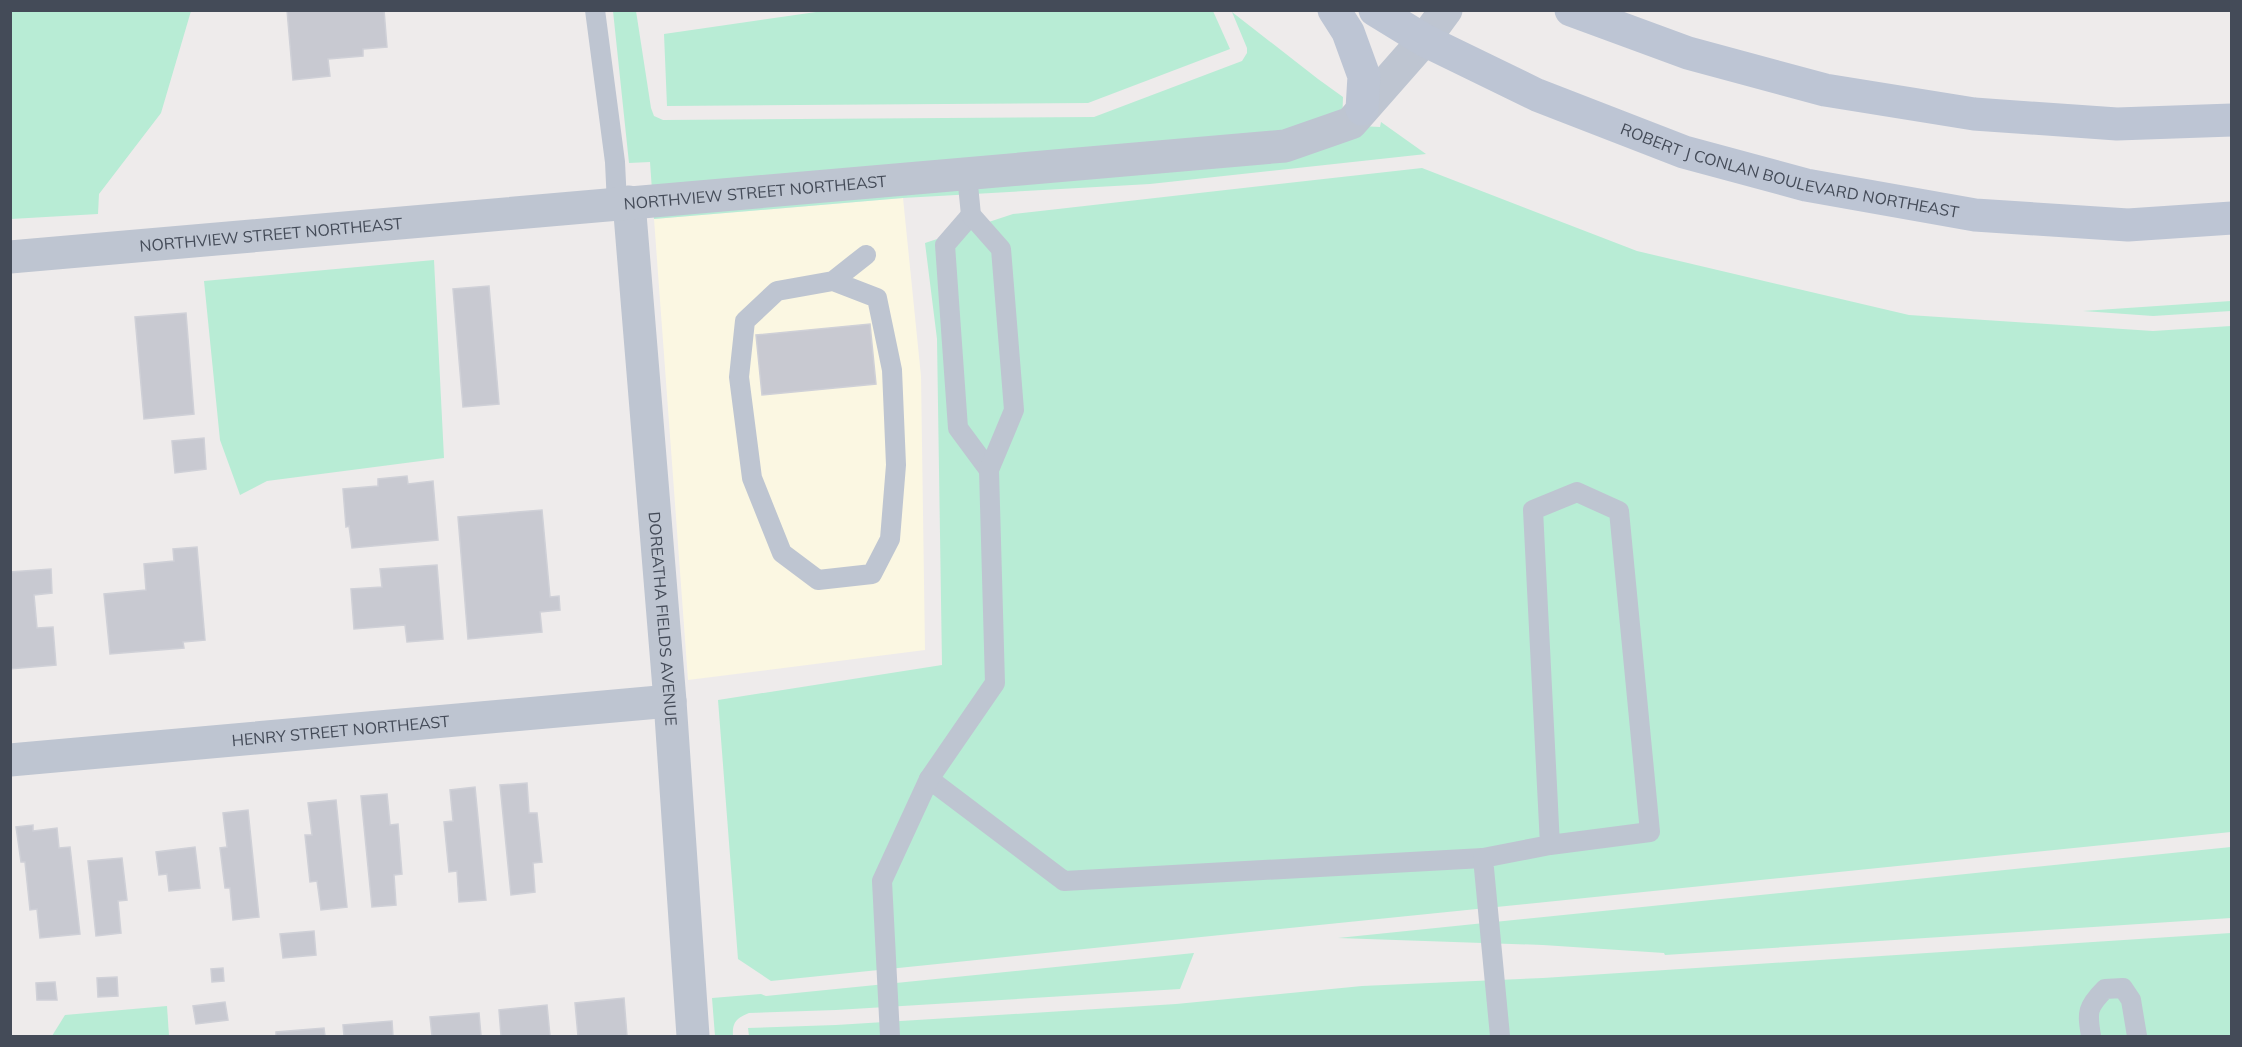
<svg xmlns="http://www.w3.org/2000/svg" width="2242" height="1047" font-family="Mulish,sans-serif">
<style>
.commercial{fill:#fbf7e2}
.green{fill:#b8ecd5}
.building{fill:#c8c9d1;stroke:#cfd0d7;stroke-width:1.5}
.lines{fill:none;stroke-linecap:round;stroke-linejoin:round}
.service{stroke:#bec5d1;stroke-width:20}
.minor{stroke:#bec5d1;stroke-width:33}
.secondary{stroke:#bdc5d4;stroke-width:33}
.labels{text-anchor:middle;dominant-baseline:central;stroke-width:6;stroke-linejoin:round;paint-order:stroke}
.street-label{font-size:16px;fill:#444b58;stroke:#fff}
</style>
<rect width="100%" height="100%" fill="#eeebeb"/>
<polygon class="commercial" points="903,198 921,376 925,650 688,680 654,219"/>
<g class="green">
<polygon points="11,10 191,11 161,113 99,194 98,214 11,219"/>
<polygon points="613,11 636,11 651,108 654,116 663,120 1094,117 1242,61 1247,53 1247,48 1232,12 1318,79 1343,97 1342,125 1380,127 1381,122 1426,154 1150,184 903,198 654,219 650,162 629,163"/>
<polygon points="1213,11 1230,49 1088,103 667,106 664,34 823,11"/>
<polygon points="1422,168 1637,251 1909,315 2153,331 2231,326 2231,832 771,981 738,959 718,700 942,665 937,339 925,243 1013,214"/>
<polygon points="434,260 444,458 267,481 240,495 220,440 204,281"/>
<polygon points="2231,301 2231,311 2153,316 2083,311"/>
<polygon points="2231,847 2231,918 1665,955 1664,953 1543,945 1338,938"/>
<polygon points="2231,933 2231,1036 749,1036 748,1028 836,1025 1176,1004 1362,986 1543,978"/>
<path d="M1194 953 1180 989 836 1010 749 1013C736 1018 732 1023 733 1036H715L712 998 761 994 766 996Z"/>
<polygon points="167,1006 169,1036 52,1036 65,1015"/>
</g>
<g class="building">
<polygon points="287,10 384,10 387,47 363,49 363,56 328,59 330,76 293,80"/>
<polygon points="489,286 499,404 463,407 453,289"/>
<polygon points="186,313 194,414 144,419 135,317"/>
<polygon points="870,324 876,384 762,395 756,335"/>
<polygon points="204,438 206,469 175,473 172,441"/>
<polygon points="407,476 408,484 433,481 438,540 352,548 349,526 346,527 343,489 378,486 378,479"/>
<polygon points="542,510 550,597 559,596 560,610 540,612 542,632 468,639 458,517"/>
<polygon points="197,547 205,640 183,642 184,648 110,654 104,594 146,590 144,564 174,561 173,549"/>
<polygon points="437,565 443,639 407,642 405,625 354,629 351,589 382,587 380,569"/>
<polygon points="51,569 52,593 34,595 37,628 53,627 56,665 10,669 10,572"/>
<polygon points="527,783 529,813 537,813 542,862 533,863 535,892 511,895 500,785"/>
<polygon points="475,787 486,900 459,902 457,871 449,872 444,822 453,821 450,790"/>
<polygon points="387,794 390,825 398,824 402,874 394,875 396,905 372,907 361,796"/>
<polygon points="336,800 347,907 321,910 317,881 310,882 305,835 312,835 308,803"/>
<polygon points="248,810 259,917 233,920 230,888 225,888 220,848 227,847 223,813"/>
<polygon points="33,825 33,831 57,828 59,848 70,847 80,934 40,938 37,909 30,910 25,862 21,862 16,827"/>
<polygon points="195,847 200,888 169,891 167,874 159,875 156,852"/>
<polygon points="122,858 127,900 118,901 121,933 96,936 88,861"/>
<polygon points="314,931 316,955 283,958 280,934"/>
<polygon points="223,968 224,981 212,982 211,969"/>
<polygon points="117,977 118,996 98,997 97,978"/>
<polygon points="55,982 57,1000 37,1000 36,983"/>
<polygon points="624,998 627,1036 578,1036 575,1003"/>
<polygon points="225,1002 228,1020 196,1024 193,1006"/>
<polygon points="547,1005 550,1036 501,1036 499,1010"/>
<polygon points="479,1013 481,1036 432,1036 430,1017"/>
<polygon points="392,1021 393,1036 344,1036 343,1025"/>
<polygon points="324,1028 325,1036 276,1036 276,1032"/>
</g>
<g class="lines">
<g class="service">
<polyline points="595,10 615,162 617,204"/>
<polyline points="971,215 945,245 958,428 989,470"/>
<polyline points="833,281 877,298 892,370 896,465 890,539 872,574 818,580 782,553 752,478 739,377 745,321 777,291 833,281 866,255"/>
<polyline points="929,779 1064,881 1483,858"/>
<polyline points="890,1036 882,881 929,779 995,683 989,470 1014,410 1001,249 971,215 967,175"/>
<polyline points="1500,1036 1483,858 1550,845 1650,832 1619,511 1577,492 1533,510 1550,845"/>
<path d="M2091 1036C2087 1012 2087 1007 2105 989L2123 988 2131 1000 2137 1036"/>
</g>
<g class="minor">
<path id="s1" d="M629 202 670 701 693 1036"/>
<path id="s2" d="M10 257 1285 146 1351 123 1424 40 1446 10"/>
<path id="s3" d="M10 760 670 701"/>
</g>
<g class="secondary">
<polyline points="1334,10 1348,32 1364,76 1362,109"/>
<path id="s4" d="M1375 10 1424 40 1537 95 1684 152 1806 185 1975 215 2128 225 2232 218"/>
<polyline points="1571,10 1688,53 1825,90 1974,114 2117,124 2232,120"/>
</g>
</g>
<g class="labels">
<g class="street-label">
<text stroke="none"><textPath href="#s4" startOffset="448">ROBERT J CONLAN BOULEVARD NORTHEAST</textPath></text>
<text stroke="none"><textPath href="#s2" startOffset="748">NORTHVIEW STREET NORTHEAST</textPath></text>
<text stroke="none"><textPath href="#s2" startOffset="262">NORTHVIEW STREET NORTHEAST</textPath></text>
<text stroke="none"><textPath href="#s1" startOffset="418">DOREATHA FIELDS AVENUE</textPath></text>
<text stroke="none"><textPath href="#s3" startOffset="332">HENRY STREET NORTHEAST</textPath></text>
</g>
</g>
<rect width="2242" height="1047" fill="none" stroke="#444b58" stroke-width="24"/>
</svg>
